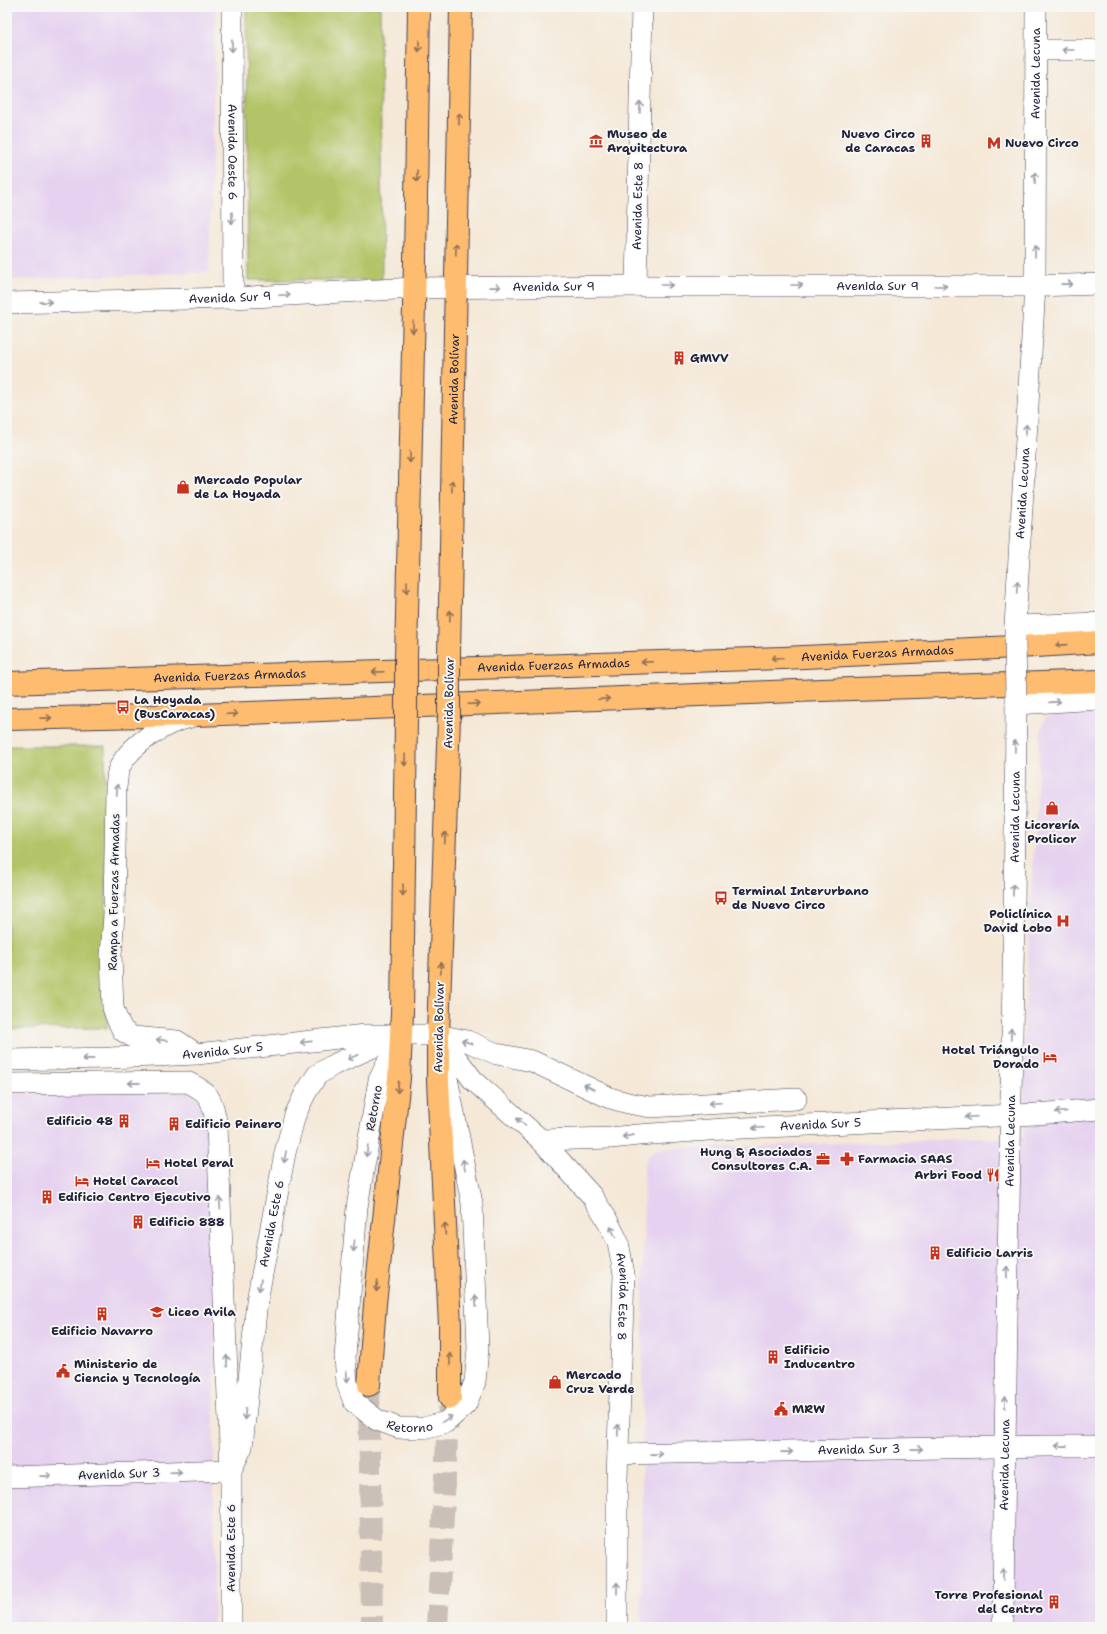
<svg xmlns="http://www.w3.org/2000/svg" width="1107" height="1634" font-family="'Shantell Sans',sans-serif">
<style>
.built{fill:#e6d2f0}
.green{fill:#b3c467;stroke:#6a7351}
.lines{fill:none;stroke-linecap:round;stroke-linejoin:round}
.major-tunnel{stroke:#cbc0b8;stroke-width:22;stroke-dasharray:22 11;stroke-linecap:butt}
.minor-casing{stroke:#424052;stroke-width:22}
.major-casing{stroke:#424052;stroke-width:24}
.minor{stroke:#fff;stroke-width:21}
.major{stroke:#febc70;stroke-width:22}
.minor-bridge-casing{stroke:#424052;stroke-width:22;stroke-linecap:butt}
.major-bridge-casing{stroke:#424052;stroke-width:24;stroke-linecap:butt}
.minor-bridge{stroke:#fff;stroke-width:21}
.major-bridge{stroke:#febc70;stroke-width:22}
.oneway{stroke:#9c9ca7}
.oneway2{stroke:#906f56}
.labels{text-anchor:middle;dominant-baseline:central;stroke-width:4;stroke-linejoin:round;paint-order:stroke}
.street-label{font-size:12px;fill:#22223b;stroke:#f6f6f2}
.poi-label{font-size:12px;font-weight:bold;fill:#22223b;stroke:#f6f6f2;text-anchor:start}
</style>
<rect width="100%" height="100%" fill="#f6f6f2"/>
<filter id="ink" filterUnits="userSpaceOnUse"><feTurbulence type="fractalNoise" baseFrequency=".025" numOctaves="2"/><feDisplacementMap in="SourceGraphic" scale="8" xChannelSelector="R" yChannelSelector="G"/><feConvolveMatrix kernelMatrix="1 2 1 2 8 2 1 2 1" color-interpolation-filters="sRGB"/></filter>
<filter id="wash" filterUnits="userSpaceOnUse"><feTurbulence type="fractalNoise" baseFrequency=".012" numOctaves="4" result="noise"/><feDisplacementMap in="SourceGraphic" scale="16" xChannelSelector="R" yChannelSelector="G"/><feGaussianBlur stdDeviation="0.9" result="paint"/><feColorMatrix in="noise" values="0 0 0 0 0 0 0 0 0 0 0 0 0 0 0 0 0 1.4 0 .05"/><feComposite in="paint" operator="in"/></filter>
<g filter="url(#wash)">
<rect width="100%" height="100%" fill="#f5e8d7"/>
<g class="built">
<polygon points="7,7 216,7 209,272 7,280"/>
<polygon points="1100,711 1100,1627 641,1627 644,1165 648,1154 658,1149 1024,1137 1023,1051 1040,735 1042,725 1045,719 1051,714"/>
<polygon points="190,1092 196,1096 205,1109 214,1144 214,1627 7,1627 7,1094"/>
</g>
<g class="green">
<polygon points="246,7 380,7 382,280 248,280"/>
<polygon points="7,746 105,746 107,1028 7,1029"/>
</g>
</g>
<g filter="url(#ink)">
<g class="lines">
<g class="major-tunnel">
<polyline points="369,1385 372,1627"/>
<polyline points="437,1627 449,1403"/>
</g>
<g class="minor-casing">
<g id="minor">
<path id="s1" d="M232 7 233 298"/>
<polyline points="1036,50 1100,50"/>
<path id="s2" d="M636 286 642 7"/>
<path id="s3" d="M7 303 233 298 414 288 636 286H1035L1100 284"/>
<polyline points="1015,626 1100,623"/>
<path id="s4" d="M1015 639V626L1035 286 1036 7"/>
<polyline points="1016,704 1100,699"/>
<path d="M191 717C166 722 127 746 118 771 117 776 117 782 116 787L114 915 111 955 113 1008 117 1019 123 1031 133 1037 177 1041 195 1053"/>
<path id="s5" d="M401 1034 379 1080 357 1207 345 1357 347 1383 354 1402 377 1420 399 1428H424L446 1422 466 1404 475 1382 478 1348 472 1203 444 1063"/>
<path id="s6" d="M441 1038 473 1080 541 1140 591 1195 605 1216 618 1242 624 1274 617 1478V1627"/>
<path id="s7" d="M7 1060 110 1058 197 1054 365 1035H438L467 1041 497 1054 532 1061 610 1098 628 1103 650 1107 796 1099"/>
<path d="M7 1084 187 1082C212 1093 212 1101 217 1126L231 1470 7 1477"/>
<path id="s8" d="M541 1140 611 1138 638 1135 723 1129 1036 1114 1100 1109"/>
<path id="s9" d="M618 1454 1045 1446H1100"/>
<path id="s10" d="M231 1627V1470L242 1447 257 1301 285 1153 295 1115 305 1094 317 1075 333 1065 393 1038"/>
<path id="s11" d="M1003 1627C1005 1316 1015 1006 1016 695"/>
</g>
</g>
<g class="major-casing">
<g id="major">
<path id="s12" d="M449 655 461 7"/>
<polyline points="406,658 415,261 419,7"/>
<path id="s13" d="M7 683 783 658 1036 646 1100 642"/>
<polyline points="449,717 438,1035 438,1081 450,1326 450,1398"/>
<polyline points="7,719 196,715 822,690 1100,681"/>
<polyline points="369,1385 375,1304 399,1078 402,1013 406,721"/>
</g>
</g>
<use href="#minor" class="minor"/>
<use href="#major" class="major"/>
<g class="minor-bridge-casing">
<polyline id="minor-bridge" points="1015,639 1016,695"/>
</g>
<g class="major-bridge-casing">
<g id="major-bridge">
<polyline points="449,655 449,717"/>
<polyline points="406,721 406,658"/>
</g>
</g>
<use href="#minor-bridge" class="minor-bridge"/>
<use href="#major-bridge" class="major-bridge"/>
</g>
<defs><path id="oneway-shaft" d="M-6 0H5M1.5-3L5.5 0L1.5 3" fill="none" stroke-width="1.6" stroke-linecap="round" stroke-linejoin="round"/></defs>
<g class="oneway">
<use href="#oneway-shaft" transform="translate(232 46) rotate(90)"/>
<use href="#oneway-shaft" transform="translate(1068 50) rotate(180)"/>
<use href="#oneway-shaft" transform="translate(640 107) rotate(-89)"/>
<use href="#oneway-shaft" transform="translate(1035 178) rotate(-90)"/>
<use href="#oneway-shaft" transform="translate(232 218) rotate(90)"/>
<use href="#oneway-shaft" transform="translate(1035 251) rotate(-90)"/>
<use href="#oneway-shaft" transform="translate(1067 284) rotate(-1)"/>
<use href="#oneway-shaft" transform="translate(667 285)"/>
<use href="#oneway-shaft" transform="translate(797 285)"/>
<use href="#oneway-shaft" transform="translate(941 286)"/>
<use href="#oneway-shaft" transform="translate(495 287) rotate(-1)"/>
<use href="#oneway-shaft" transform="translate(285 295) rotate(-3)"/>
<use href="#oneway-shaft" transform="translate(46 302) rotate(-1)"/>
<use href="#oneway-shaft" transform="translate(1026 430) rotate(-87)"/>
<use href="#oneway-shaft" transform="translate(1017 587) rotate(-87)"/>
<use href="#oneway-shaft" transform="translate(1055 702) rotate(-4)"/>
<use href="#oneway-shaft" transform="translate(1015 746) rotate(-89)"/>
<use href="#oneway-shaft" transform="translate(117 790) rotate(-87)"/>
<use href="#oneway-shaft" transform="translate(1013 890) rotate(-89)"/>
<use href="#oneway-shaft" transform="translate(1011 1034) rotate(-89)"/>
<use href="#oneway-shaft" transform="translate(162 1040) rotate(-174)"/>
<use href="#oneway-shaft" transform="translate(306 1042) rotate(174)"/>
<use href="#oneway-shaft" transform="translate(467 1042) rotate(-161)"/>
<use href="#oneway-shaft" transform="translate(353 1057) rotate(156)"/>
<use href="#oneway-shaft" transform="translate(88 1059) rotate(179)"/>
<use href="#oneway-shaft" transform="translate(134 1083) rotate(179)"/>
<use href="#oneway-shaft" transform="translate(589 1087) rotate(-154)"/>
<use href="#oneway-shaft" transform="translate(715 1103) rotate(177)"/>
<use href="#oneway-shaft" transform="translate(1061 1112) rotate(175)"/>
<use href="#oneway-shaft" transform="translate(971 1117) rotate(177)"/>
<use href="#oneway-shaft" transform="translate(521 1122) rotate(-138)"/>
<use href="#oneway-shaft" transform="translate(758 1128) rotate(177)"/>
<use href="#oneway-shaft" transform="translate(628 1136) rotate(172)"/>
<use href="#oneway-shaft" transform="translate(367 1151) rotate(99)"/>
<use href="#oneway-shaft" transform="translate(285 1157) rotate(101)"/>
<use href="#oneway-shaft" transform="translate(464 1165) rotate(-101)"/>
<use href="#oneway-shaft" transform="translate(220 1203) rotate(-92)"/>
<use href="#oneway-shaft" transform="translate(613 1232) rotate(-116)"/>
<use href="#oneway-shaft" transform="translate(354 1246) rotate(95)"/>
<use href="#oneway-shaft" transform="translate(1007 1272) rotate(-89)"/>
<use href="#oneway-shaft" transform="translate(260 1285) rotate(100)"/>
<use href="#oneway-shaft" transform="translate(476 1301) rotate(-93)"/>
<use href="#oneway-shaft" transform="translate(227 1361) rotate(-92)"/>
<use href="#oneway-shaft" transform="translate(347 1376) rotate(85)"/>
<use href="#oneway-shaft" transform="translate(1005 1402) rotate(-89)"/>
<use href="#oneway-shaft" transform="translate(245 1414) rotate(96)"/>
<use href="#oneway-shaft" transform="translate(447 1419) rotate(-32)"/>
<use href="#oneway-shaft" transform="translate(618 1430) rotate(-88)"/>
<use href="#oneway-shaft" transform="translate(1061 1446) rotate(-179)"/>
<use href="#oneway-shaft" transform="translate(917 1449) rotate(-1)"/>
<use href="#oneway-shaft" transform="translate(787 1452) rotate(-1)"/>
<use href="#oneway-shaft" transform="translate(657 1454) rotate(-1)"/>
<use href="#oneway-shaft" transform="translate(176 1472) rotate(-2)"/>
<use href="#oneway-shaft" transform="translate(46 1476) rotate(-1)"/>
<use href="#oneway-shaft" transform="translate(1003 1574) rotate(-90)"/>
<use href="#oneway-shaft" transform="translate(617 1588) rotate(-90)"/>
</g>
<g class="oneway2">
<use href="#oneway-shaft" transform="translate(419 46) rotate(91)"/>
<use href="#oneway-shaft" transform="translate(459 119) rotate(-89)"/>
<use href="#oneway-shaft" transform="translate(417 176) rotate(91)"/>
<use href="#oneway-shaft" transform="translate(456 249) rotate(-89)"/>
<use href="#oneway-shaft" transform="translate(413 327) rotate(91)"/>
<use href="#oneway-shaft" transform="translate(410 457) rotate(91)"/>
<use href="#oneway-shaft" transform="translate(452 486) rotate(-89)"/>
<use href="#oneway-shaft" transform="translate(407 587) rotate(91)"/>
<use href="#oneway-shaft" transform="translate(450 616) rotate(-89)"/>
<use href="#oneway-shaft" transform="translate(1061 645) rotate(176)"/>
<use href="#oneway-shaft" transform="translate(777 658) rotate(178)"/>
<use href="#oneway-shaft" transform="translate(647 662) rotate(178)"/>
<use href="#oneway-shaft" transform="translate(378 672) rotate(178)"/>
<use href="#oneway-shaft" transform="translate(604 699) rotate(-2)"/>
<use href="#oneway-shaft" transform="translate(474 704) rotate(-2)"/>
<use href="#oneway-shaft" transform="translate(232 714) rotate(-2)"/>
<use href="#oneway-shaft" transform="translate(46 718) rotate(-1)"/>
<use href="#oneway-shaft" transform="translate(405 760) rotate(91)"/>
<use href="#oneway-shaft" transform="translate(445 838) rotate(-88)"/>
<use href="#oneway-shaft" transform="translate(403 890) rotate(91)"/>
<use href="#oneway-shaft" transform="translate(441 968) rotate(-88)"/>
<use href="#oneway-shaft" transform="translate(398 1087) rotate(96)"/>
<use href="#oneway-shaft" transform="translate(445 1229) rotate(-93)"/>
<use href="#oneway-shaft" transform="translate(377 1286) rotate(96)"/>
<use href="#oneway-shaft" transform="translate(450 1359) rotate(-90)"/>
</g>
</g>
<defs>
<g id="museum-bare" transform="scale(1.08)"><path d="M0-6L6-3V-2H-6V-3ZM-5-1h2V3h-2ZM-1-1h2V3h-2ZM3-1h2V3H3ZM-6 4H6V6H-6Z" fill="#c8321e" stroke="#f6f6f2" stroke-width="2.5" paint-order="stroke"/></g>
<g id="building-bare" transform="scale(1.08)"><path d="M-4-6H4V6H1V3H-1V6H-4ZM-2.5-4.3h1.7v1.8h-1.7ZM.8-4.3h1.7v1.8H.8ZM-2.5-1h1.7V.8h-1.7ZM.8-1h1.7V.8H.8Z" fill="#c8321e" stroke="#f6f6f2" stroke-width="2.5" paint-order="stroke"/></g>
<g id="metro-bare" transform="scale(1.08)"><path d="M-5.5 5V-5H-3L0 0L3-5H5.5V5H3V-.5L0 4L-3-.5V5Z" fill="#c8321e" stroke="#f6f6f2" stroke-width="2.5" paint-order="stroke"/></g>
<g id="shop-bare" transform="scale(1.08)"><path d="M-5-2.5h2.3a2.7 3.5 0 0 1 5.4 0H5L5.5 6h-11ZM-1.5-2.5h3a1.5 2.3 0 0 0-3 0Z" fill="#c8321e" stroke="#f6f6f2" stroke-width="2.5" paint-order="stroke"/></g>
<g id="bus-bare" transform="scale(1.08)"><path d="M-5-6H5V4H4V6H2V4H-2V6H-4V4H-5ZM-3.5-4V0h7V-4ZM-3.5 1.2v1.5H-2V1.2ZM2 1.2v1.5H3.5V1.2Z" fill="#c8321e" stroke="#f6f6f2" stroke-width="2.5" paint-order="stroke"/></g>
<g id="hospital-bare" transform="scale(1.08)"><path d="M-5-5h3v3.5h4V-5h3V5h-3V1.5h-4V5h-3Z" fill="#c8321e" stroke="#f6f6f2" stroke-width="2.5" paint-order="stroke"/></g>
<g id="hotel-bare" transform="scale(1.08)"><path d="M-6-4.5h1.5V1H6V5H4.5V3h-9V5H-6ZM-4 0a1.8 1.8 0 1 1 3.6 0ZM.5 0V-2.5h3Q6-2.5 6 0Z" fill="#c8321e" stroke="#f6f6f2" stroke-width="2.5" paint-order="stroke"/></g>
<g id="office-bare" transform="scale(1.08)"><path d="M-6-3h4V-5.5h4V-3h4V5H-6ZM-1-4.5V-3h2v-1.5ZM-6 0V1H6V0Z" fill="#c8321e" stroke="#f6f6f2" stroke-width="2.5" paint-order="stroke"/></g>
<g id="pharmacy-bare" transform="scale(1.08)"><path d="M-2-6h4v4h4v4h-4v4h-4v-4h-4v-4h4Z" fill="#c8321e" stroke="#f6f6f2" stroke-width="2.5" paint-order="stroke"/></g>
<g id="restaurant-bare" transform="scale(1.08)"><path d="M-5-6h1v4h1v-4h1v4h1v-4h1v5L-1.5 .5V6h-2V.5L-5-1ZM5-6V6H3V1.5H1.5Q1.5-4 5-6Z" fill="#c8321e" stroke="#f6f6f2" stroke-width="2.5" paint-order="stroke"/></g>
<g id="school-bare" transform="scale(1.08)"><path d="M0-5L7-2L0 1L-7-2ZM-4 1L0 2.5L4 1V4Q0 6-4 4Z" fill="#c8321e" stroke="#f6f6f2" stroke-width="2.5" paint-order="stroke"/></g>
<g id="civic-bare" transform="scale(1.08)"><path d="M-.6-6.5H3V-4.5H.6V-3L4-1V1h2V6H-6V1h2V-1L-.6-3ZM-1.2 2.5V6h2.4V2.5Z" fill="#c8321e" stroke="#f6f6f2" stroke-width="2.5" paint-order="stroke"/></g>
</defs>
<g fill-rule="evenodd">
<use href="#museum-bare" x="596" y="141"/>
<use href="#building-bare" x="926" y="141"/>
<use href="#metro-bare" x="994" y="143"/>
<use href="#building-bare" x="679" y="358"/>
<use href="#shop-bare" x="183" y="487"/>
<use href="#bus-bare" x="123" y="707"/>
<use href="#shop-bare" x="1052" y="808"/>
<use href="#bus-bare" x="721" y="898"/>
<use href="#hospital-bare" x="1063" y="921"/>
<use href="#hotel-bare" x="1050" y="1057"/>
<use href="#building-bare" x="124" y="1121"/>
<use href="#building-bare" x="174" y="1124"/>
<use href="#office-bare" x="823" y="1159"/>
<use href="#pharmacy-bare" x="847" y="1159"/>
<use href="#hotel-bare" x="153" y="1163"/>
<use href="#restaurant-bare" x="993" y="1175"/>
<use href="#hotel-bare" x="82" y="1181"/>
<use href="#building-bare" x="47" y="1197"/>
<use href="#building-bare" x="138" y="1222"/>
<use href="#building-bare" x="935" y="1253"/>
<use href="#school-bare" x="157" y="1312"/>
<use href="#building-bare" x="102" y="1314"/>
<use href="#building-bare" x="773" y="1357"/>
<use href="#civic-bare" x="63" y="1371"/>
<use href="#shop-bare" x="555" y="1382"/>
<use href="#civic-bare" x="781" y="1409"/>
<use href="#building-bare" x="1054" y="1602"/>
</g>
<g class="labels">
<g class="street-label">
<text stroke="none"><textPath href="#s4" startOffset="566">Avenida Lecuna</textPath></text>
<text stroke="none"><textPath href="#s1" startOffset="145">Avenida Oeste 6</textPath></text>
<text stroke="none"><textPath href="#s2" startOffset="80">Avenida Este 8</textPath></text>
<text stroke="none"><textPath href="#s3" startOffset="871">Avenida Sur 9</textPath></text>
<text stroke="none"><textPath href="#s3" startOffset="547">Avenida Sur 9</textPath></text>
<text stroke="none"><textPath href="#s3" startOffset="223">Avenida Sur 9</textPath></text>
<text stroke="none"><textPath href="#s12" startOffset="276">Avenida Bolívar</textPath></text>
<text stroke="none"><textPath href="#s4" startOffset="146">Avenida Lecuna</textPath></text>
<text stroke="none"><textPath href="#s13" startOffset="871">Avenida Fuerzas Armadas</textPath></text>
<text stroke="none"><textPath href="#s13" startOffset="547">Avenida Fuerzas Armadas</textPath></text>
<text stroke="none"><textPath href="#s13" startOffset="223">Avenida Fuerzas Armadas</textPath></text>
<text transform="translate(449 703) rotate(-89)">Avenida Bolívar</text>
<text stroke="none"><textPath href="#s11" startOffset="810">Avenida Lecuna</textPath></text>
<text transform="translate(114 892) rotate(-89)">Rampa a Fuerzas Armadas</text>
<text transform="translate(439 1027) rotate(-89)">Avenida Bolívar</text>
<text stroke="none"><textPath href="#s7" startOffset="216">Avenida Sur 5</textPath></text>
<text transform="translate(374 1108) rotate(-80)">Retorno</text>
<text stroke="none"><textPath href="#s8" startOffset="280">Avenida Sur 5</textPath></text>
<text stroke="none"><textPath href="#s11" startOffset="486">Avenida Lecuna</textPath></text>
<text stroke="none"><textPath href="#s10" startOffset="408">Avenida Este 6</textPath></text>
<text stroke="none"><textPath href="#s6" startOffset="327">Avenida Este 8</textPath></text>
<text stroke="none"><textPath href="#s5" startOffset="440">Retorno</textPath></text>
<text stroke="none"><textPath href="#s9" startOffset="241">Avenida Sur 3</textPath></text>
<text stroke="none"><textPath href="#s11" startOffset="162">Avenida Lecuna</textPath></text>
<text transform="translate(119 1474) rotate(-2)">Avenida Sur 3</text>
<text transform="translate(231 1548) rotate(-90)">Avenida Este 6</text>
</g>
<g class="poi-label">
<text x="607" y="134">Museo de<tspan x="607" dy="14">Arquitectura</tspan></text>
<text x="915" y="134" text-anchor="end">Nuevo Circo<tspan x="915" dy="14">de Caracas</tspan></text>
<text x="1005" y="143">Nuevo Circo</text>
<text x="690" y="358">GMVV</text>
<text x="194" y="480">Mercado Popular<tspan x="194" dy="14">de La Hoyada</tspan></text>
<text x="134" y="700">La Hoyada<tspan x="134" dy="14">(BusCaracas)</tspan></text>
<text x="1052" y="825" text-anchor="middle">Licorería<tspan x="1052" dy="14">Prolicor</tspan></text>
<text x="732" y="891">Terminal Interurbano<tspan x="732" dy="14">de Nuevo Circo</tspan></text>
<text x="1052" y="914" text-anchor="end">Policlínica<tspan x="1052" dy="14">David Lobo</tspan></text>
<text x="1039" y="1050" text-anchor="end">Hotel Triángulo<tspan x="1039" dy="14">Dorado</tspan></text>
<text x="113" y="1121" text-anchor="end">Edificio 48</text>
<text x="185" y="1124">Edificio Peinero</text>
<text x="812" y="1152" text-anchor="end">Hung &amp; Asociados<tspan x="812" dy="14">Consultores C.A.</tspan></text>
<text x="858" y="1159">Farmacia SAAS</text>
<text x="164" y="1163">Hotel Peral</text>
<text x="982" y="1175" text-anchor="end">Arbri Food</text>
<text x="93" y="1181">Hotel Caracol</text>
<text x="58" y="1197">Edificio Centro Ejecutivo</text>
<text x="149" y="1222">Edificio 888</text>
<text x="946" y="1253">Edificio Larris</text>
<text x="168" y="1312">Liceo Avila</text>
<text x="102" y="1331" text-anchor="middle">Edificio Navarro</text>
<text x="784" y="1350">Edificio<tspan x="784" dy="14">Inducentro</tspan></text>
<text x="74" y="1364">Ministerio de<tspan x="74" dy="14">Ciencia y Tecnología</tspan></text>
<text x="566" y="1375">Mercado<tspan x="566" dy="14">Cruz Verde</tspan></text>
<text x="792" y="1409">MRW</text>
<text x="1043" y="1595" text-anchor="end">Torre Profesional<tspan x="1043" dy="14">del Centro</tspan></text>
</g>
</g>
<rect width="1107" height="1634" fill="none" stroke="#f6f6f2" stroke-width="24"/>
</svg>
